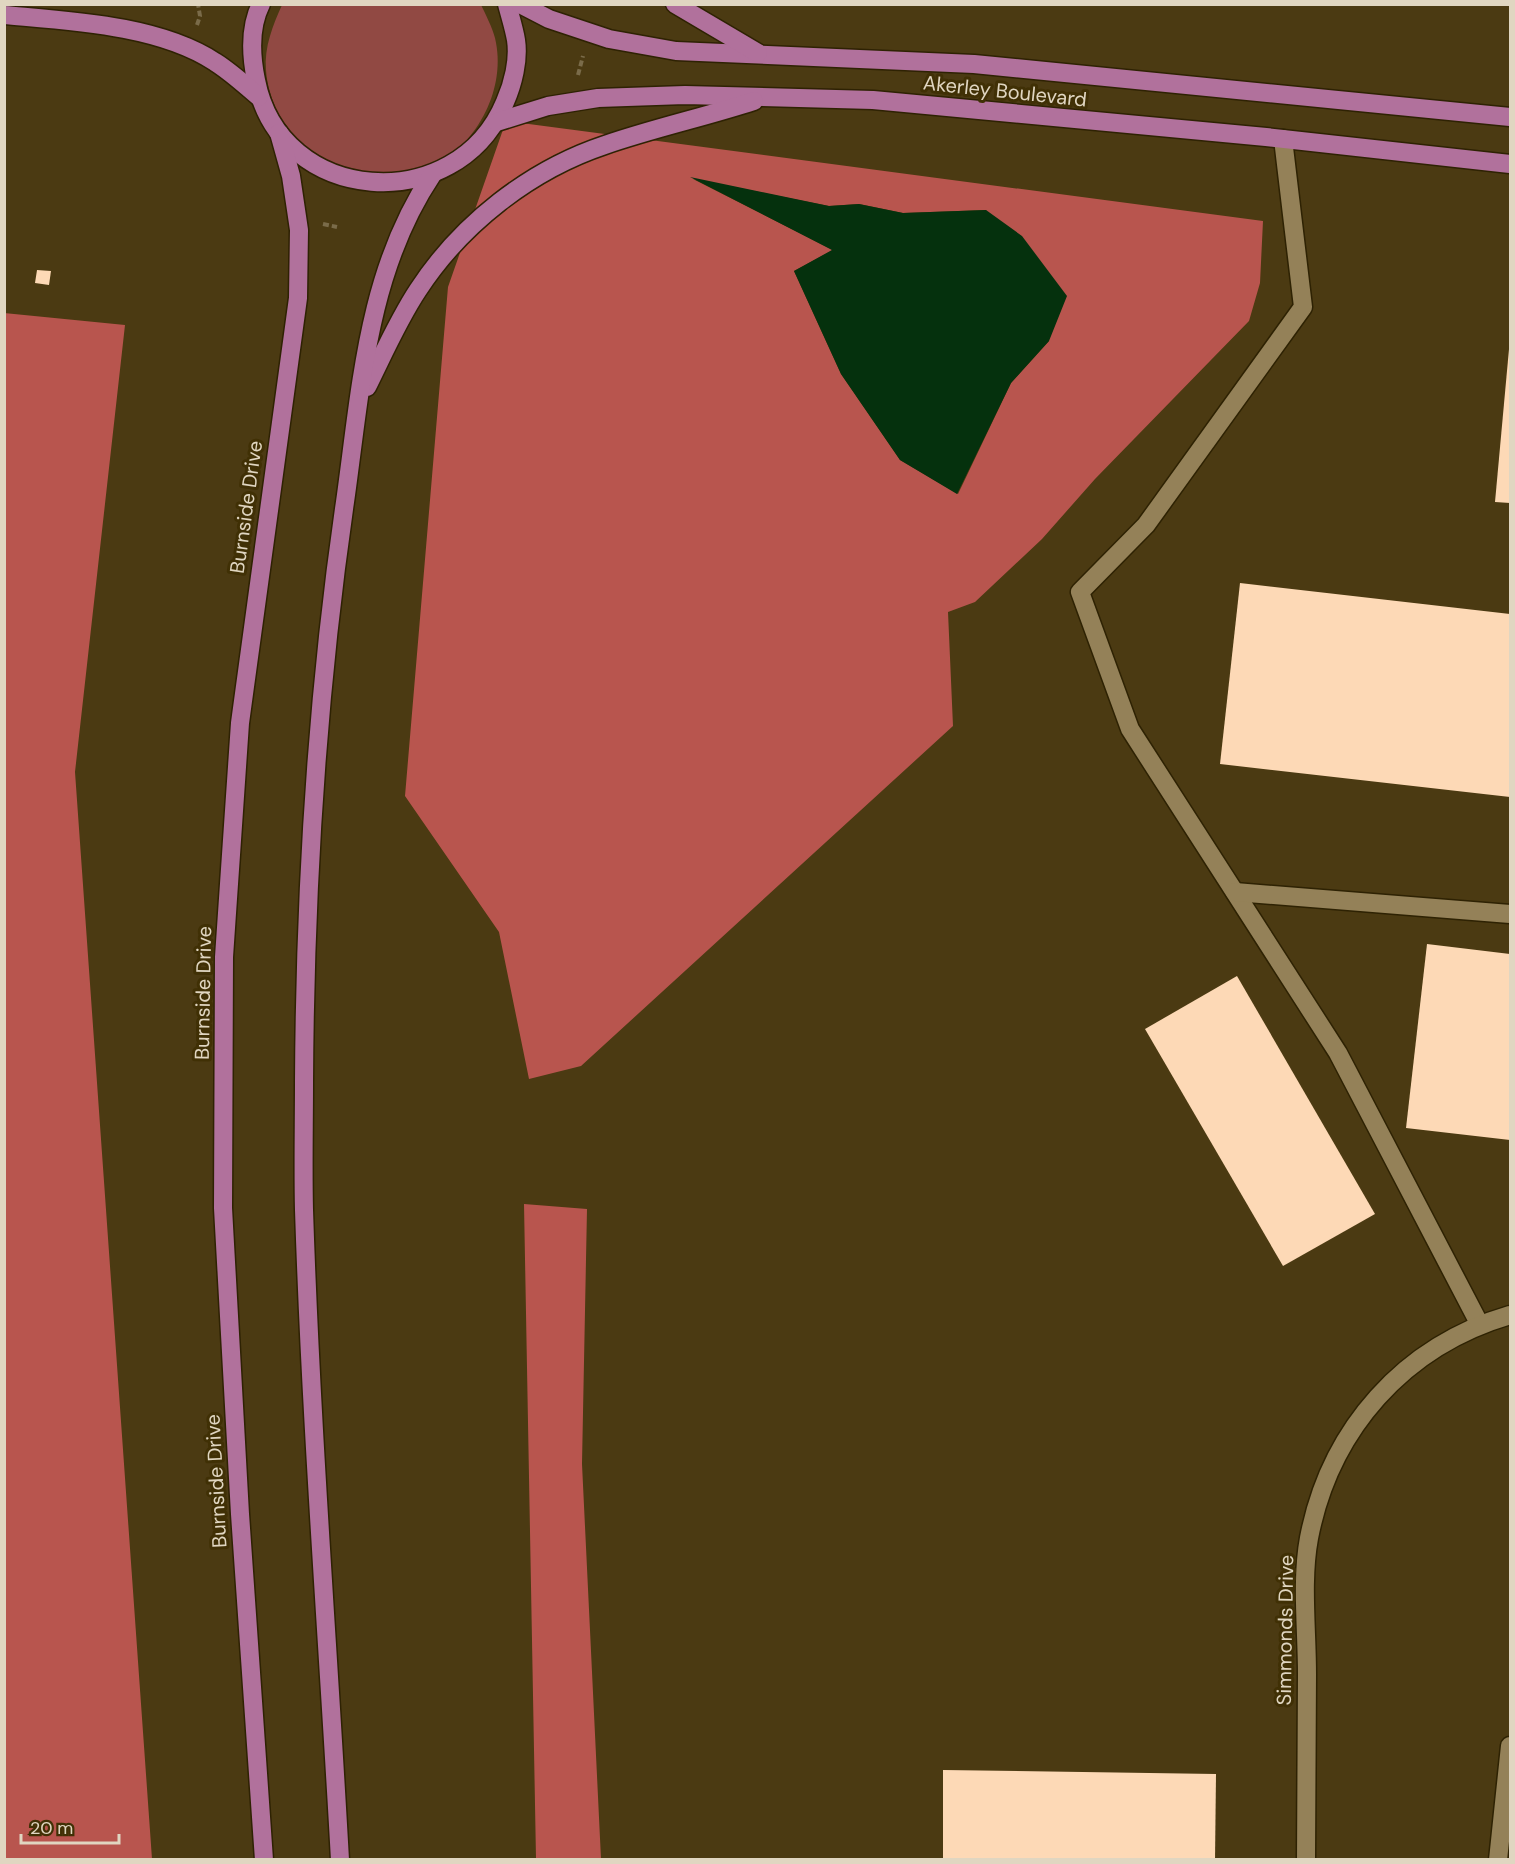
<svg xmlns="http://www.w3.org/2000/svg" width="1515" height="1864" font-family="'DM Sans',sans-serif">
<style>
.green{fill:#914943}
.forest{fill:#b8554e;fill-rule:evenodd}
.water{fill:#05310d}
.building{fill:#fdd9b6}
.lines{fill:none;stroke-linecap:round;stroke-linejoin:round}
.lane-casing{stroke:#2e2203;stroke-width:21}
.street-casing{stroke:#2e2203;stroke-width:21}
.primary-casing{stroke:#2e2203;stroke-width:21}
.path{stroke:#7a6b49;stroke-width:4;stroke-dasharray:6 3;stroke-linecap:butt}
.lane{stroke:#948158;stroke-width:18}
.street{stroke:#948158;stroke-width:18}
.primary{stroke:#b1719c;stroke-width:18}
.labels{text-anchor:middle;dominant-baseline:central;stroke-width:6;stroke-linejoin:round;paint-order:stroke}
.street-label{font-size:20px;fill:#e0d6c1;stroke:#403005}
</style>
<rect width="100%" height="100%" fill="#4b3a12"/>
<path class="green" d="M282 5H481C486 15 492 27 495 38 507 88 478 142 435 166 413 177 387 179 363 177 312 172 269 119 266 70 264 47 273 25 282 5Z"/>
<g class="forest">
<path d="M506 121 1263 221 1260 283 1249 321 1095 479 1042 539 975 602 948 612 953 726 581 1066 529 1079 499 932 405 796 448 287ZM693 179 829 206 859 204 903 213 986 210 1049 341 1011 383 958 494 900 460 841 374 794 271 833 250Z"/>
<polygon points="4,313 125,325 75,772 152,1859 5,1859"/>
<polygon points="524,1204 587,1209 582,1464 601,1859 536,1859"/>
</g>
<polygon class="water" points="690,177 829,206 859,204 903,213 986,210 1022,236 1067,296 1049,341 1011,383 957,494 900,460 841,374 794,271 832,250"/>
<g class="building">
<polygon points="37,270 51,271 49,285 35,283"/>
<polygon points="1509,349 1510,350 1510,503 1495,502"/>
<polygon points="1240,583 1510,614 1510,797 1220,764"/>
<polygon points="1427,944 1510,954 1510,1140 1406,1128"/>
<polygon points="1237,976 1375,1214 1283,1266 1145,1029"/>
<polygon points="943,1770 1216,1774 1215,1860 943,1860"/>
</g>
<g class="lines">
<g class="lane-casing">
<g id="lane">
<polyline points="1283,139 1303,307 1146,525 1080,592 1130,729 1338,1053 1480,1325"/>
<polyline points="1235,892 1510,914"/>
<polyline points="1498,1860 1510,1746"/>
</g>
</g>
<g class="street-casing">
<path id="street" d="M1306 1860C1306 1798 1307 1736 1307 1674 1307 1629 1301 1581 1309 1538 1330 1429 1404 1346 1510 1315"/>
</g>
<g class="primary-casing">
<g id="primary">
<path d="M261 4C249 28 251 56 256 80 280 206 457 218 505 102 513 84 519 60 516 40 514 28 510 16 507 4"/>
<polyline points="520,4 549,19 609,39 676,51 974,64 1510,117"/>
<polyline points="675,4 758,53"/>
<path d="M4 15C70 21 159 25 215 62 231 72 245 85 259 97"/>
<polyline points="497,122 548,106 598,98 685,95 873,100 1266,137 1510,164"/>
<path d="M367 387C383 355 398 320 418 290 461 224 530 170 605 145 654 128 705 117 754 101"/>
<polyline points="264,1860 240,1514 223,1208 224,957 240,723 298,298 299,230 291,176 279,133"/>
<path d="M340 1860C328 1643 311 1427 304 1210 303 1168 304 1125 304 1082 305 888 317 694 345 502 361 389 367 272 432 175"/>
</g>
</g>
<g class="path">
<polyline points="197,25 200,16 198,4"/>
<polyline points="578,75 583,56"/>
<polyline points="323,224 337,227"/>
</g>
<use href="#lane" class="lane"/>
<use href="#street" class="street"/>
<use href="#primary" class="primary"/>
</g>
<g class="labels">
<g class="street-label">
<text transform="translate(1005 91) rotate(6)">Akerley Boulevard</text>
<text transform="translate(246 507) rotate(-82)">Burnside Drive</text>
<text transform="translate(203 993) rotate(-89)">Burnside Drive</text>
<text transform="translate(216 1481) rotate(-93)">Burnside Drive</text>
<text transform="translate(1285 1630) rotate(-89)">Simmonds Drive</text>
</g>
</g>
<rect width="1515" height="1864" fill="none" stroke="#e0d6c1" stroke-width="12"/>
<path d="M21 1834v9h98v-9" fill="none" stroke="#e0d6c1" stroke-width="3"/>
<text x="30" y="1834" font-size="18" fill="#e0d6c1" stroke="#403005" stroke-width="4.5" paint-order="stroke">20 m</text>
</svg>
